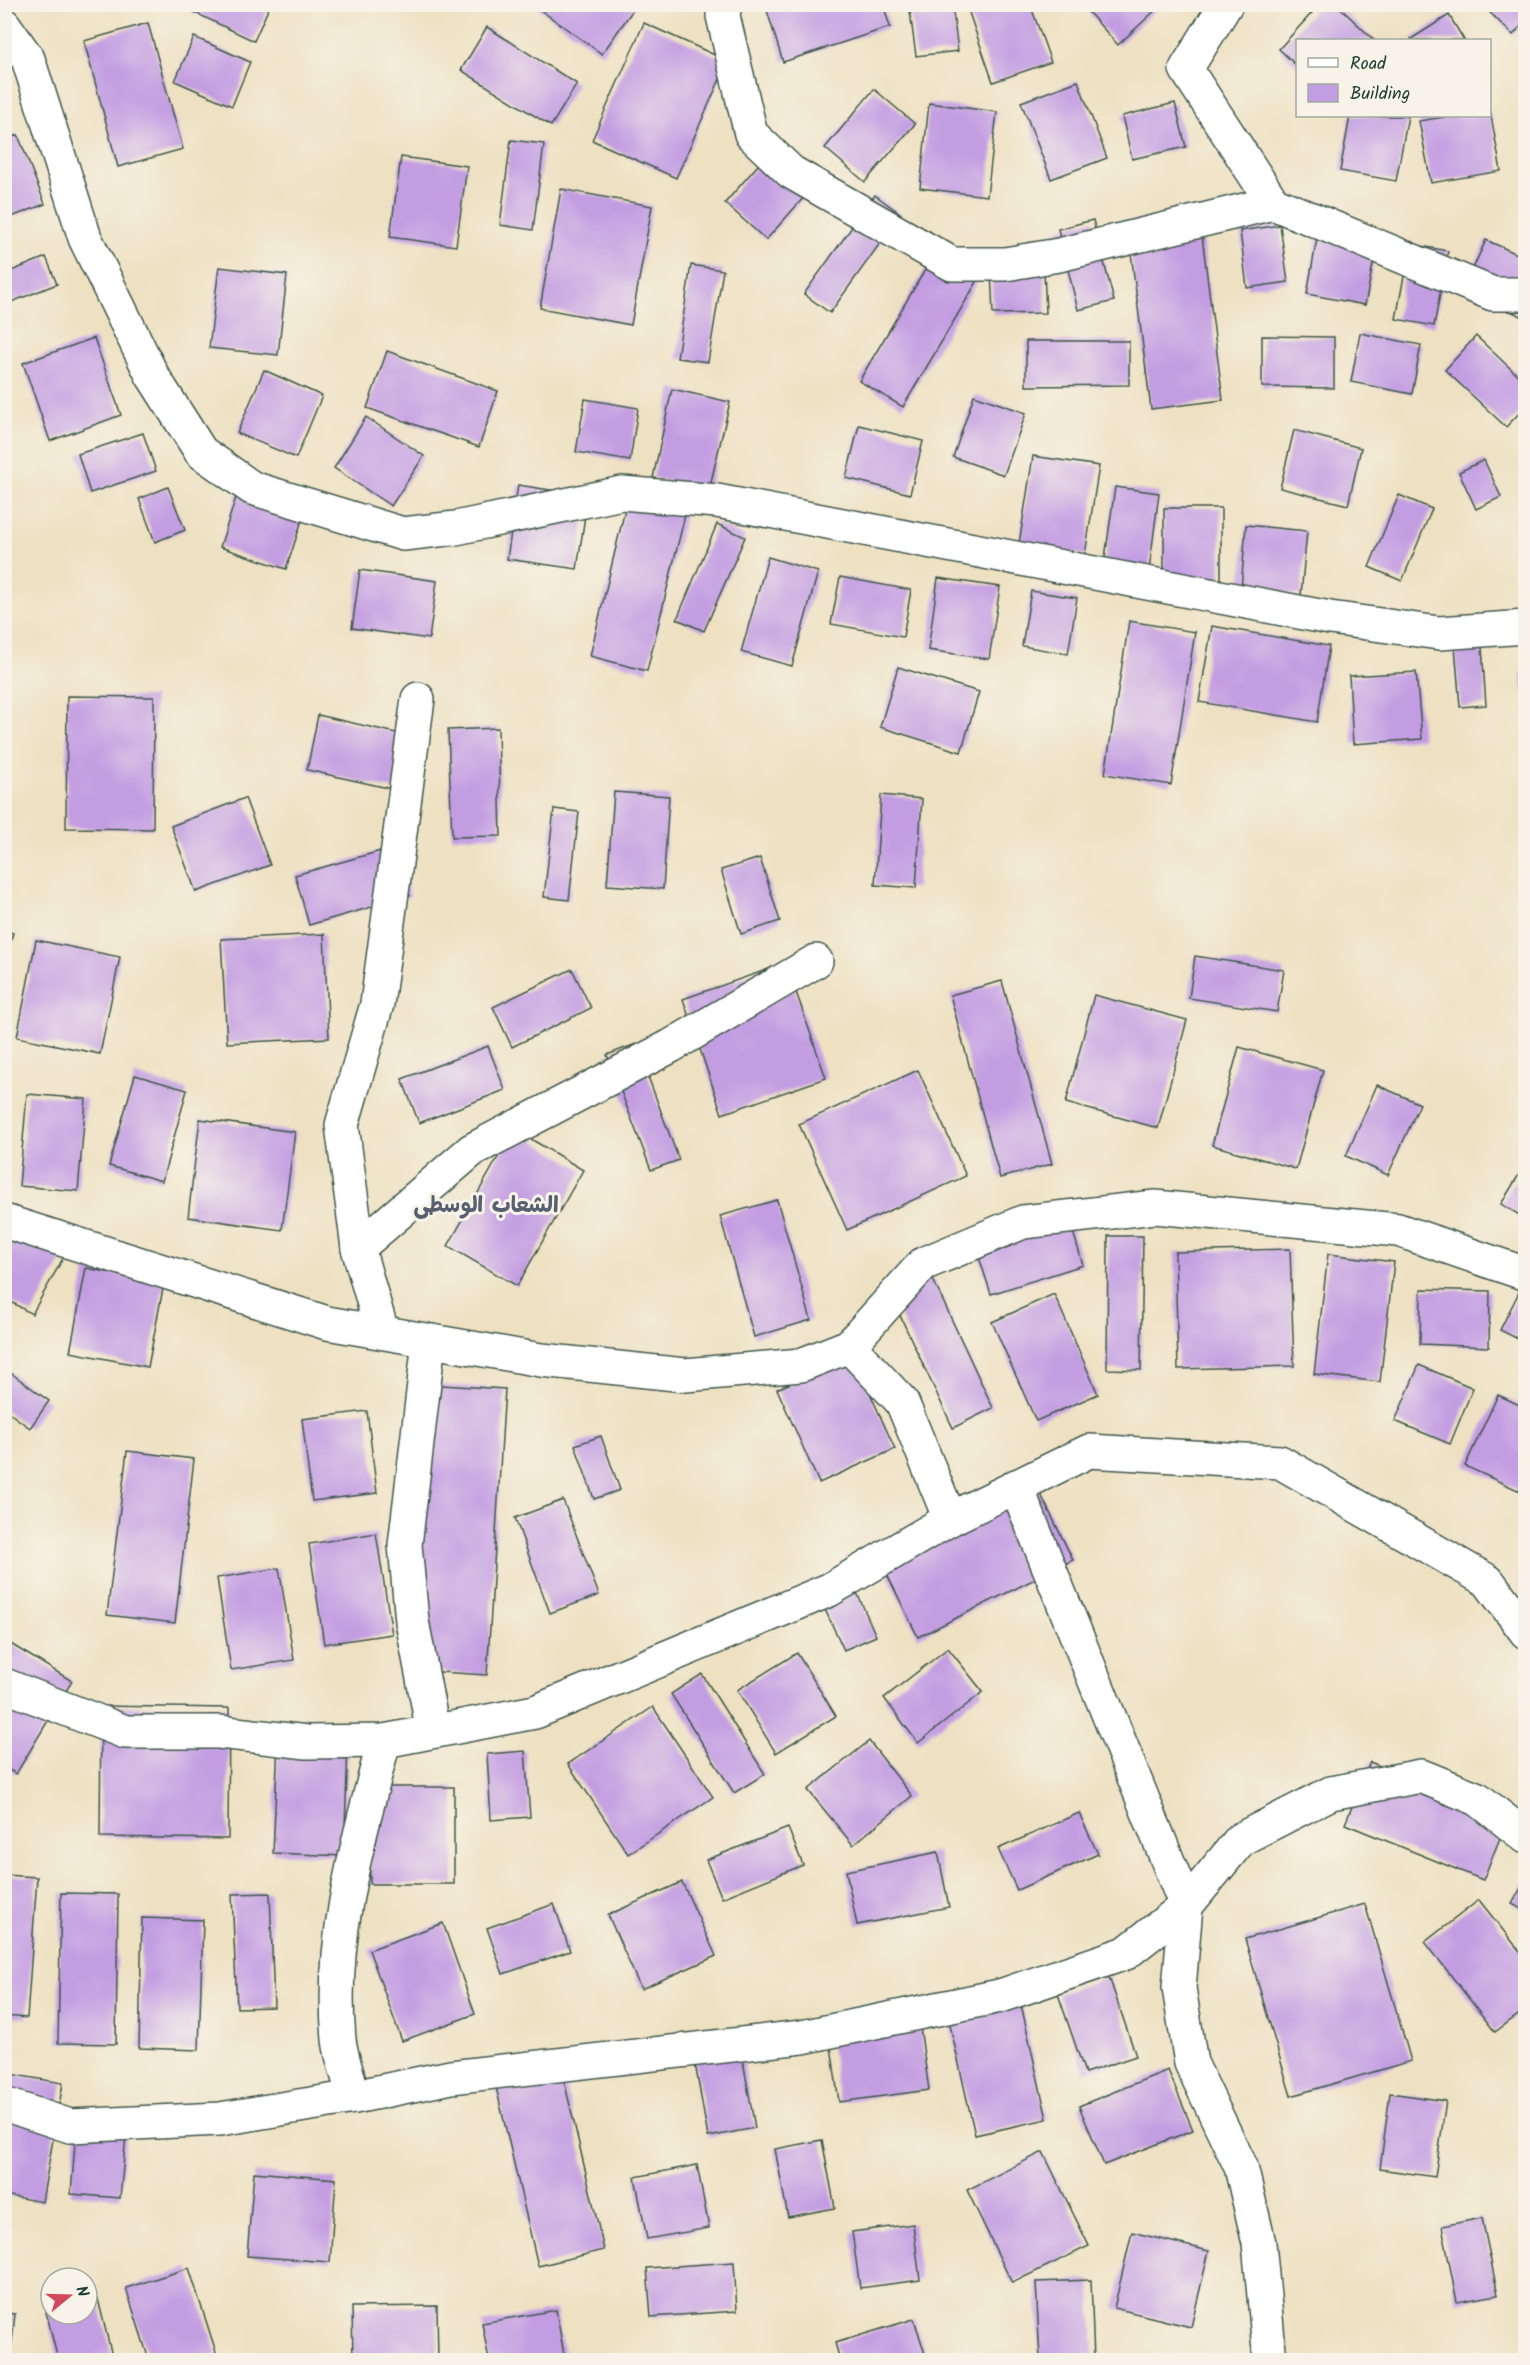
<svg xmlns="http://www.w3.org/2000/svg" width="1530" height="2365" font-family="Kalam,'Playpen Sans Arabic',sans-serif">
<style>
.building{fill:#c39de2}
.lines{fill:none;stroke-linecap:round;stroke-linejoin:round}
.minor-casing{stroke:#3e5649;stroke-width:36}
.minor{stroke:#fff;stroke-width:33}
.labels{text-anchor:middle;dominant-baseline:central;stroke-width:6;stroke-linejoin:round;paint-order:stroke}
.district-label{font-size:22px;font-weight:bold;fill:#585f71;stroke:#f7f3e8}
</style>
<rect width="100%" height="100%" fill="#f7f3e8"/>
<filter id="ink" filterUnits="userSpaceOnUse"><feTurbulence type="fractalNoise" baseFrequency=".0167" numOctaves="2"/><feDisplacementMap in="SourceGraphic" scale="12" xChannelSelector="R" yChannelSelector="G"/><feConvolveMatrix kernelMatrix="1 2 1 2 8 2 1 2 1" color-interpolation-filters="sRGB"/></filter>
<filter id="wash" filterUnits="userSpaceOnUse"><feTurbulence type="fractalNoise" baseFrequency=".008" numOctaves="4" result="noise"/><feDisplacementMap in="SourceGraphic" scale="24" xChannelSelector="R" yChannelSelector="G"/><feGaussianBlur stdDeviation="1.35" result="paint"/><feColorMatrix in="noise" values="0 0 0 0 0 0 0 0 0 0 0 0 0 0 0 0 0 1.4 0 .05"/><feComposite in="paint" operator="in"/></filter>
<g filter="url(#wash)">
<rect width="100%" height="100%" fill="#eee1c2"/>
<g id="blocks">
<g class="building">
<polygon points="532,4 637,4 602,54"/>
<polygon points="765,4 883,4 890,27 783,62"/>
<polygon points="909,4 952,4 958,51 916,56"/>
<polygon points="966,4 1030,4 1051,62 993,82"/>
<polygon points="1081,4 1162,4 1118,45"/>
<polygon points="1320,4 1336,4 1374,40 1298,40 1298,67 1279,49"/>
<polygon points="1481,4 1526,4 1526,21 1513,35"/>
<polygon points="184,5 270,5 254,41 183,7"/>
<polygon points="1449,15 1464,40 1412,40 1411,39"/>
<polygon points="148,23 183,149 118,167 84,41"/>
<polygon points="644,23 728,61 676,178 592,140"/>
<polygon points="487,27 577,84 551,126 461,70"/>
<polygon points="194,37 250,62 232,106 175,81"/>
<polygon points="1078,81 1107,158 1051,179 1021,102"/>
<polygon points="874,89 915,124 865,182 825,148"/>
<polygon points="929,103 997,112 987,196 920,188"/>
<polygon points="1175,103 1186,147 1132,159 1122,116"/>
<polygon points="1490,110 1501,171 1431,183 1419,121 1451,116 1490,116"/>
<polygon points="1350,116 1408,116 1396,181 1340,171"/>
<polygon points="18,135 45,204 9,218 4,206 4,140"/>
<polygon points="511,140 544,144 533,230 500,225"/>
<polygon points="772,149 813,187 766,240 725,203"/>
<polygon points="401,157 467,166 456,246 390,237"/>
<polygon points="561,189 652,206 631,325 540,308"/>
<polygon points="875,195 901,214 830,313 804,294"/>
<polygon points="1199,213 1223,400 1151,409 1127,222"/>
<polygon points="1093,220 1114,301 1078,310 1058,229"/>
<polygon points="1280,225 1288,282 1247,288 1240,231"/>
<polygon points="1317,238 1376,249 1365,305 1307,294"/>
<polygon points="1486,240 1526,258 1526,318 1463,290"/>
<polygon points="1410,244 1448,251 1434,326 1396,319"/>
<polygon points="938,248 981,275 903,407 859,381"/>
<polygon points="1043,249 1046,313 993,314 990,251"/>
<polygon points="46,257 57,284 4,305 4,274"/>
<polygon points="691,265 723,270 708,362 677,358"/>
<polygon points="219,267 287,275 278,355 209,348"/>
<polygon points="1360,333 1421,345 1412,394 1351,382"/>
<polygon points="1262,336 1334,337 1334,388 1262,387"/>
<polygon points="1476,336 1526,383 1526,406 1506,427 1445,370"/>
<polygon points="94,338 121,415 50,441 23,363"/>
<polygon points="1026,341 1129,341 1129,385 1026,386"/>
<polygon points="387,351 498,391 479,447 367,408"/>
<polygon points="264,370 322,396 296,458 237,433"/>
<polygon points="672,389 730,402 709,490 653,478"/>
<polygon points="974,395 1026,413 1004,475 953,457"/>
<polygon points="585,399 638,408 630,461 576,452"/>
<polygon points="366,417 424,456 391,506 334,468"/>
<polygon points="859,425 923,441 910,494 846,478"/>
<polygon points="1294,430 1361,448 1348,505 1280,488"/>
<polygon points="143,433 156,471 90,493 78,454"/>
<polygon points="1033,456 1099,466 1085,555 1019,544"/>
<polygon points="1484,460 1501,497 1476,509 1459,472"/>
<polygon points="240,485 306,508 286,569 220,547"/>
<polygon points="518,485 588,496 577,569 507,559"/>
<polygon points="168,487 185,530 155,542 139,499"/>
<polygon points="1115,487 1159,493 1149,571 1104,565"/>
<polygon points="1399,495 1432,509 1402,581 1369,567"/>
<polygon points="627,501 685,515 647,671 590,656"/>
<polygon points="1164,508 1221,508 1221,587 1164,586"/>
<polygon points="717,524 745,537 704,631 677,619"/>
<polygon points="1246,525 1307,531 1301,595 1241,590"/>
<polygon points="768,557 818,572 792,666 741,652"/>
<polygon points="360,570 437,581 429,639 352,628"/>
<polygon points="840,577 911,590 903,637 831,624"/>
<polygon points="938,578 1000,587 989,659 928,650"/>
<polygon points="1031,591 1077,598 1068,654 1022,646"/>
<polygon points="1129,621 1195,632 1171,785 1105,774"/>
<polygon points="1212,626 1329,646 1317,722 1199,702"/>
<polygon points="1481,633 1486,705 1460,707 1454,635"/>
<polygon points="898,667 979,692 961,752 880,727"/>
<polygon points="1416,672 1422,739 1353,744 1349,676"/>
<polygon points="1521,672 1526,672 1526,693 1524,693"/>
<polygon points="67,696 154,697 153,829 66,828"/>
<polygon points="318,715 418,738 406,792 307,770"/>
<polygon points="498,728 501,836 452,837 448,730"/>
<polygon points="614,792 669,796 663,889 607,885"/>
<polygon points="881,795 922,799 916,888 875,885"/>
<polygon points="245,798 270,865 196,892 171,826"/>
<polygon points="554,809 579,812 569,900 544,897"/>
<polygon points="395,847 410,896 309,925 295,875"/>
<polygon points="760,858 780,921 741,934 721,870"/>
<polygon points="4,931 13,933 5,959 4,959"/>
<polygon points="324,934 329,1038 227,1043 221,939"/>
<polygon points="36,940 120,957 100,1054 17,1037"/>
<polygon points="1195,956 1284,970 1277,1012 1189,998"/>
<polygon points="786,963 826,1078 722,1114 683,999"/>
<polygon points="572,969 591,1008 512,1047 493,1007"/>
<polygon points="1002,981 1052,1164 1000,1178 950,995"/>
<polygon points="1094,995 1187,1020 1158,1128 1066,1103"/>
<polygon points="636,1044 679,1160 651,1170 607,1055"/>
<polygon points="488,1046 505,1090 419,1123 402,1079"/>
<polygon points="1239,1047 1323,1070 1296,1169 1212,1145"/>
<polygon points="4,1068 9,1069 5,1087 4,1087"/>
<polygon points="918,1070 966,1176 847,1230 799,1124"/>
<polygon points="135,1075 187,1090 162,1181 109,1166"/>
<polygon points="1377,1085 1420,1104 1388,1175 1346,1156"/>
<polygon points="27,1094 86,1099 78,1191 19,1186"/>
<polygon points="200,1119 295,1132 282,1230 188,1217"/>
<polygon points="514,1129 583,1170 517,1286 448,1246"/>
<polygon points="1526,1163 1526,1219 1501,1204"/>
<polygon points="777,1200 811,1320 754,1337 720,1216"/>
<polygon points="1069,1218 1083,1265 991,1294 976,1248"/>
<polygon points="4,1222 67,1251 32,1314 4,1298"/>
<polygon points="1108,1236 1143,1236 1141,1370 1107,1369"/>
<polygon points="1290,1249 1294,1366 1178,1369 1175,1252"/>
<polygon points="1328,1254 1394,1262 1380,1382 1314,1374"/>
<polygon points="86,1268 164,1283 148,1367 70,1352"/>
<polygon points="928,1269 993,1408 953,1428 887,1288"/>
<polygon points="1526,1278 1526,1343 1500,1330"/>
<polygon points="1421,1289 1490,1291 1489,1347 1420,1344"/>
<polygon points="1054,1294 1098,1394 1036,1421 992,1322"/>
<polygon points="853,1355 895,1449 819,1483 777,1389"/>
<polygon points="1419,1365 1473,1388 1450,1444 1395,1421"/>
<polygon points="4,1368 49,1401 30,1428 4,1409"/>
<polygon points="425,1384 505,1389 487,1675 408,1670"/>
<polygon points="1498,1395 1526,1408 1526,1484 1522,1492 1465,1466"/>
<polygon points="367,1411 377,1493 312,1501 302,1419"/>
<polygon points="601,1436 620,1490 594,1499 575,1445"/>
<polygon points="127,1451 194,1459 175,1623 107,1615"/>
<polygon points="1029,1470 1073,1560 918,1637 873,1546"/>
<polygon points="563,1500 599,1595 550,1613 515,1518"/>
<polygon points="376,1533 392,1634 324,1644 309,1544"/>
<polygon points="279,1568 294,1660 231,1670 217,1578"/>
<polygon points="854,1586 876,1636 844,1650 821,1601"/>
<polygon points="4,1640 72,1681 16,1774 4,1767"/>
<polygon points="948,1648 983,1692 918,1743 884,1698"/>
<polygon points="797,1653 836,1716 776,1753 737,1690"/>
<polygon points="702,1674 765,1774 734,1793 671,1694"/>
<polygon points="101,1706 229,1708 228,1839 100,1837"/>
<polygon points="653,1707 713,1797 628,1854 568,1764"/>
<polygon points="869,1741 912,1796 853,1845 808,1790"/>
<polygon points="278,1742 348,1745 344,1856 273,1853"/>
<polygon points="525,1751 530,1817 491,1820 487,1754"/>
<polygon points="1370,1762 1508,1818 1483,1880 1345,1824"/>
<polygon points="369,1787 454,1787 454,1884 370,1884"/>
<polygon points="1079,1813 1098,1854 1017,1890 998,1849"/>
<polygon points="788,1828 803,1865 722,1898 706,1860"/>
<polygon points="938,1852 949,1907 857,1925 846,1871"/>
<polygon points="4,1875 37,1877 27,2018 4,2016"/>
<polygon points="1526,1879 1526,1911 1512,1904"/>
<polygon points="682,1882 716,1956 641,1989 608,1915"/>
<polygon points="61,1893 118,1894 116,2044 58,2043"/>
<polygon points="270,1893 274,2007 237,2008 232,1894"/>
<polygon points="1479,1900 1526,1959 1526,2009 1495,2032 1425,1942"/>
<polygon points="554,1904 570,1951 503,1974 487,1928"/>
<polygon points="1365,1904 1411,2061 1291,2096 1245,1939"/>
<polygon points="142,1918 203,1920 199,2050 139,2048"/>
<polygon points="443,1923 475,2014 402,2041 369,1950"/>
<polygon points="1109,1977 1136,2056 1085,2073 1058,1994"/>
<polygon points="1018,1991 1047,2119 975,2135 946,2007"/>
<polygon points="918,2013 929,2090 839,2102 828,2026"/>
<polygon points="740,2044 755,2128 708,2137 693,2052"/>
<polygon points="559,2059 604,2250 538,2266 493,2074"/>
<polygon points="1168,2070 1193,2130 1104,2165 1079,2106"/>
<polygon points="4,2073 63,2083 42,2202 4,2195"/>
<polygon points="1390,2093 1446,2101 1435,2177 1380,2169"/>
<polygon points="76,2131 126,2136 120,2198 71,2194"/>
<polygon points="822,2140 835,2208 788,2217 775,2149"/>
<polygon points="1043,2152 1089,2246 1012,2283 967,2190"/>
<polygon points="697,2165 709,2228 647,2239 635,2177"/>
<polygon points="254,2172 336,2179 330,2262 247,2256"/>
<polygon points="1482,2218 1498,2295 1457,2302 1442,2226"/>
<polygon points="913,2224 920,2280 860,2288 852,2232"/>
<polygon points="1132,2232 1209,2251 1191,2327 1114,2308"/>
<polygon points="734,2262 737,2311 651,2317 647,2268"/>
<polygon points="189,2268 217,2355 198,2360 149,2360 126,2288"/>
<polygon points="1091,2280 1094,2360 1040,2360 1036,2282"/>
<polygon points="98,2299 113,2360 58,2360 46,2312 87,2314 87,2302"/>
<polygon points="437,2306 438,2360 353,2360 352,2307"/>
<polygon points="556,2310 565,2360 489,2360 482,2323"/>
<polygon points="4,2313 15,2314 10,2360 4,2360"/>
<polygon points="914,2319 927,2360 840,2360 835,2343"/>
</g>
</g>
</g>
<g filter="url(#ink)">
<use href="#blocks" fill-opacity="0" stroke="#3e5649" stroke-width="1.5"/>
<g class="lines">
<g class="minor-casing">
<g id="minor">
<polyline points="725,4 723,16 751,134 791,172 952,264 1005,264 1059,255 1273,203"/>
<polyline points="1226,4 1186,69 1273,203 1493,294 1526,294"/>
<polyline points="4,25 28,59 85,238 152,375 201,452 252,488 403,534 456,528 622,493 717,501 1330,618 1439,633 1526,627"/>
<polyline points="4,1221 327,1323 541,1360 685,1375 801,1365 849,1346 923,1264 1023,1222 1155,1207 1398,1230 1526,1274"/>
<polyline points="358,1248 472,1150 671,1046 816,961"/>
<polyline points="382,1332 358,1248 342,1125 377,1004 418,699"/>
<polyline points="429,1341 405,1545 412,1621 433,1731"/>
<polyline points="849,1346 902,1402 950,1519"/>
<polyline points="1016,1486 1186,1906 1179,1988 1191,2063 1241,2167 1259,2243 1270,2360"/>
<polyline points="4,1685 125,1732 219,1732 307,1742 384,1741 535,1712 829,1590 950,1519 1089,1451 1280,1462 1488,1581 1526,1632"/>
<path d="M354 2097C349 2078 341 2058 339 2039 329 1937 359 1838 384 1741"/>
<polyline points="4,2104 70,2126 220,2119 354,2097 451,2077 802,2037 1000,1996 1126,1953 1186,1906 1241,1839 1331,1793 1421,1776 1478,1799 1526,1837"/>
</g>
</g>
<use href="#minor" class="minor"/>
</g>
</g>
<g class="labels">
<g class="district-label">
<text x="486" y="1206">الشعاب الوسطى</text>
</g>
</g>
<rect width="1530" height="2365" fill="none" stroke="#f7f3e8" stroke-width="24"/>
<rect x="1296" y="39" width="195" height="78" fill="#f7f3e8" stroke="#a1aaa0" stroke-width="1.5"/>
<rect x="1308" y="58" width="30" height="9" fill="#ffffff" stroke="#a1aaa0" stroke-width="1.5"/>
<text x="1350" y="69" font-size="18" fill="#1f3d34">Road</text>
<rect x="1308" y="84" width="30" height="18" fill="#c39de2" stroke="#a1aaa0" stroke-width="1.5"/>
<text x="1350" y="99" font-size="18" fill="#1f3d34">Building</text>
<g transform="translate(69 2296) rotate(71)"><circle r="28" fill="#f7f3e8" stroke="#a1aaa0" stroke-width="1.5"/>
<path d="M0-4.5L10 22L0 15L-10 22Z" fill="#d1495b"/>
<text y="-9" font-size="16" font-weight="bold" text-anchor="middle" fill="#1f3d34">N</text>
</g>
</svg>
